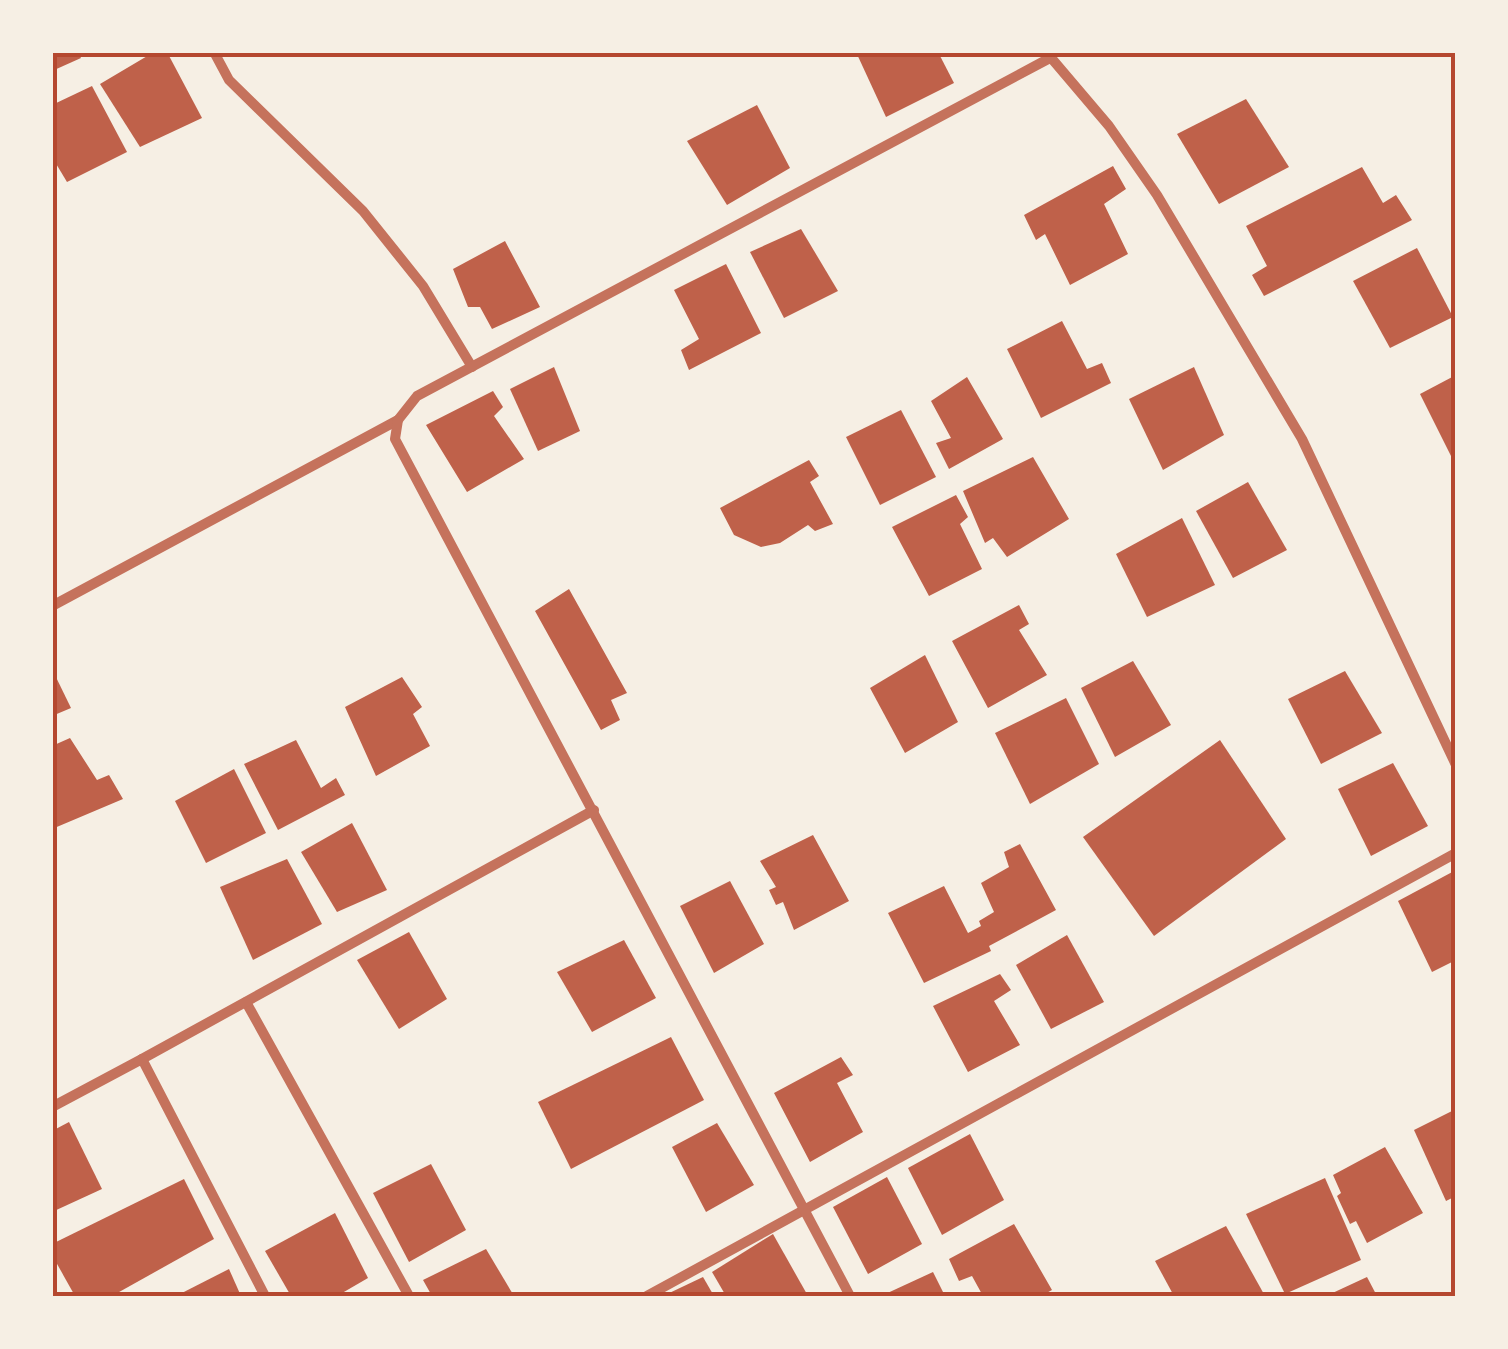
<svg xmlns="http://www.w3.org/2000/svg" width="1508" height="1349" font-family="Figtree,sans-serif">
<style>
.building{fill:#bf614a}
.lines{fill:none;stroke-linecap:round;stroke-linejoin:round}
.minor{stroke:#c5725c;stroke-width:10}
.neatline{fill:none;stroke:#b5482f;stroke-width:4}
</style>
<rect width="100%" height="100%" fill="#f6efe4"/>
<g class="building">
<polygon points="52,52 78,52 81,58 52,71"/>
<polygon points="154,52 167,52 202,118 140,147 100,84"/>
<polygon points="856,52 938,52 954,83 886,117"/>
<polygon points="92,86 127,152 67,182 52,157 52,105"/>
<polygon points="1246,99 1289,167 1219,204 1177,134"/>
<polygon points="757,105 790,168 727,205 687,141"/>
<polygon points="1113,166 1126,189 1104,204 1128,254 1070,285 1045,234 1036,240 1024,215"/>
<polygon points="1362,167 1383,203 1396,195 1412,220 1264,296 1252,275 1267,266 1246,226"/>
<polygon points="801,229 838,291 784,318 750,252"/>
<polygon points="505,241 540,307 492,329 480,307 468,307 453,269"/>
<polygon points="1417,248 1453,317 1390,348 1353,281"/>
<polygon points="726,264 761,333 689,370 681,350 699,339 674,290"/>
<polygon points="1062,321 1087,369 1102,363 1111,383 1041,418 1007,349"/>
<polygon points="554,367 580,431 538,451 510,389"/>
<polygon points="1194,367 1224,435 1163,470 1129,399"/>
<polygon points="1456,375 1456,466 1420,394"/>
<polygon points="967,377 1003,439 949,469 936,443 951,438 931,401"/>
<polygon points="493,391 503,407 494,416 524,459 467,492 426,425"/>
<polygon points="901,410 936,477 880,505 846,437"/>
<polygon points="1033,457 1069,519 1007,557 993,538 985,543 963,491"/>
<polygon points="809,460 819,476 810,482 833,524 815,531 808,525 780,543 761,547 734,535 720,508"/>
<polygon points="1248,482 1287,550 1233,578 1196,511"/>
<polygon points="956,495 968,517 960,524 982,569 929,596 892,527"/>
<polygon points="1182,518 1215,585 1147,617 1116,554"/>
<polygon points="569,589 627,693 611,700 620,720 601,730 535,611"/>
<polygon points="1019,605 1029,624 1019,630 1047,675 988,708 952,641"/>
<polygon points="925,655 958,722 905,753 870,688"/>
<polygon points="1133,661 1171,725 1115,757 1081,688"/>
<polygon points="52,669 71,708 52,716"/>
<polygon points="1345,671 1382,733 1321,764 1288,699"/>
<polygon points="402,677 422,707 413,714 430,746 376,776 345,707"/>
<polygon points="1066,698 1099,764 1030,804 995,733"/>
<polygon points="70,738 97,780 109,775 123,799 52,829 52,746"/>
<polygon points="296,740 321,788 336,778 345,795 278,830 244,764"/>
<polygon points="1220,740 1286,839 1154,936 1083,837"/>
<polygon points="1393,763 1428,826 1371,856 1338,789"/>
<polygon points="234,769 266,833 206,863 175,801"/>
<polygon points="352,823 387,890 337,912 301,852"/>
<polygon points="813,835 849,901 794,930 783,902 776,905 769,890 776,887 760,861"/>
<polygon points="1020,844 1056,910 989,946 991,951 924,983 888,913 944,886 968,933 981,926 979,921 994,912 981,883 1009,867 1004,852"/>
<polygon points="287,859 322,924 253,960 220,887"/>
<polygon points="1456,870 1456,960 1432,972 1398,901"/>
<polygon points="730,881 764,944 714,973 680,906"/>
<polygon points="409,932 447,999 399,1029 357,960"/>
<polygon points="1067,935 1104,1002 1051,1029 1016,965"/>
<polygon points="624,940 656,998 592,1032 557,972"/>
<polygon points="1000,974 1011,990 994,1001 1020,1045 968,1072 933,1006"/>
<polygon points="671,1037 704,1100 571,1169 538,1102"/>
<polygon points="841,1057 853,1075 837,1083 863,1132 810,1162 774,1093"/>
<polygon points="1456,1109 1456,1196 1446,1201 1414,1130"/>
<polygon points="69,1122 102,1189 52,1212 52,1131"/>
<polygon points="717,1123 754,1185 706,1212 672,1147"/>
<polygon points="970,1134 1004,1200 942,1235 908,1168"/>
<polygon points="1385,1147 1423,1213 1367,1243 1356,1221 1350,1224 1337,1196 1341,1193 1333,1175"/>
<polygon points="431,1164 466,1230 409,1262 373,1193"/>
<polygon points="887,1177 922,1244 868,1274 833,1207"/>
<polygon points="1325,1178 1361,1260 1285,1294 1246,1214"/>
<polygon points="184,1179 214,1239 112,1296 75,1296 52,1255 52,1244"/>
<polygon points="335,1213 368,1278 337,1296 291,1296 265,1251"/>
<polygon points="1014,1224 1052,1290 1041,1296 983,1296 972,1276 959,1281 949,1259"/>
<polygon points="1226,1226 1265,1296 1174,1296 1155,1261"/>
<polygon points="773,1234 808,1296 726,1296 712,1272"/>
<polygon points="486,1249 514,1296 432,1296 423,1280"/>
<polygon points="229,1269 241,1296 176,1296"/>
<polygon points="933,1272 945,1296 881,1296"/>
<polygon points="703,1277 714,1296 663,1296"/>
<polygon points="1367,1277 1377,1296 1326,1296"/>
</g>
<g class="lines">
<g class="minor">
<polyline points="214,52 229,80 363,211 423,286 472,367"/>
<polyline points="1047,53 1109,126 1157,195 1302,439 1456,765"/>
<polyline points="52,606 398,420"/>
<polyline points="246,1002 409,1296"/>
<polyline points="142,1059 594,810"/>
<polyline points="52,1107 142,1059 265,1296"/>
<polyline points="647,1296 1456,853"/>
<polyline points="850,1296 395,439 398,420 417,396 1050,58"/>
</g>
</g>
<rect width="1508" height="1349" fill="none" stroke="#f6efe4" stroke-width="110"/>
<rect x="55" y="55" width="1398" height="1239" class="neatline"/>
</svg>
